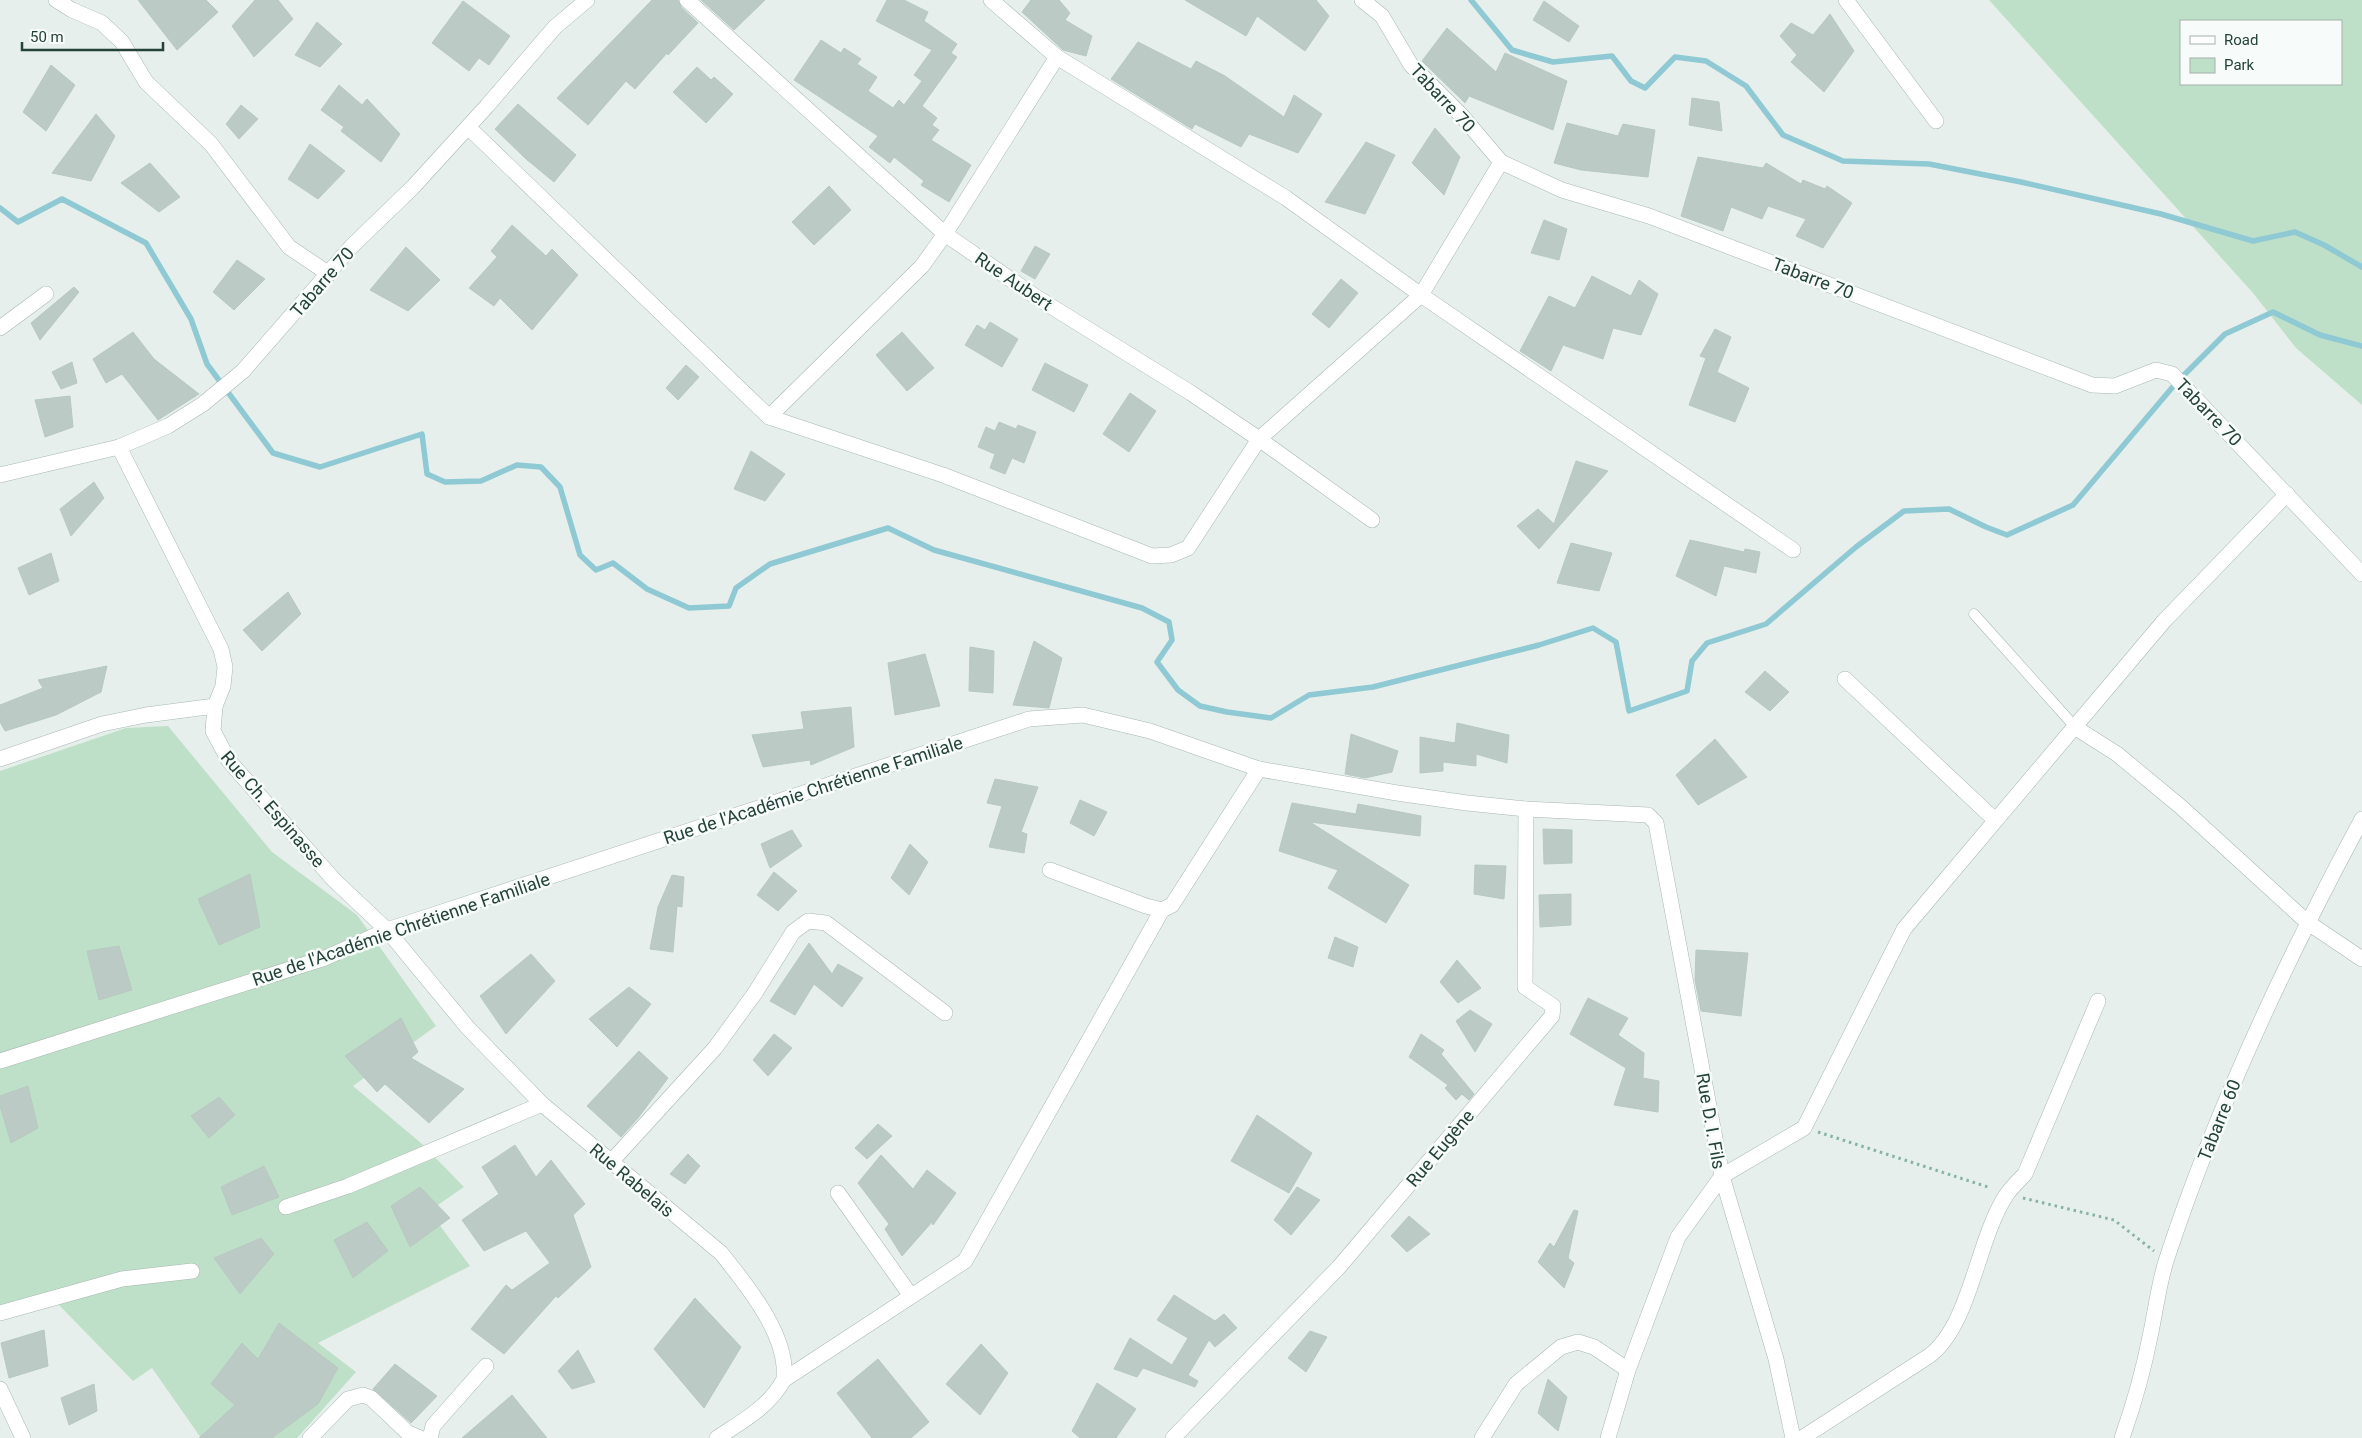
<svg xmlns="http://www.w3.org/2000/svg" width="2362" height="1438" font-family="Roboto,sans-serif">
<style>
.green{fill:#bfe0c8;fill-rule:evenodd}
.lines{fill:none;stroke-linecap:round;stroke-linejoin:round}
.stream{stroke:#8ec9d4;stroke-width:5.5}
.building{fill:#bbcac4;stroke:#b8c9c2}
.service-casing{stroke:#a8b8b2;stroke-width:11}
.minor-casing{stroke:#a8b8b2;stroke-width:16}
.path{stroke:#86b3a5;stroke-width:3;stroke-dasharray:2.5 4;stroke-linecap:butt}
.service{stroke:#fff;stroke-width:10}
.minor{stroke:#fff;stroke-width:15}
.labels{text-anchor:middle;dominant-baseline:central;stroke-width:5;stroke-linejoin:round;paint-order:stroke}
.street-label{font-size:18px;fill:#24423a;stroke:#f7fbf9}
</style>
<rect width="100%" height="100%" fill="#e6efeb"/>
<g class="green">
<path d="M1989 0H2362V405L2296 348 2253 293ZM2341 21V84H2181V21Z"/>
<polygon points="168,726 272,852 357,915 436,1026 353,1086 421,1143 464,1187 429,1211 470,1266 318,1343 356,1372 297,1438 201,1438 152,1368 133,1381 58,1304 0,1321 0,771 126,728"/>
</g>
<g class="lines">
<g class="stream">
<polyline points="1471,0 1512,50 1553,62 1612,56 1631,81 1645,88 1675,57 1706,61 1746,86 1783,135 1843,161 1929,164 2021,182 2161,214 2253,241 2295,232 2324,245 2362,267"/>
<polyline points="0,208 18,222 62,199 146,243 191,319 207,364 273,453 320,467 422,434 427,474 445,482 481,481 517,465 541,467 560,487 580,555 596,570 613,563 647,589 689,608 729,606 736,588 770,564 888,528 934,550 1142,608 1169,622 1172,640 1157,662 1178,690 1200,706 1227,712 1271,718 1309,695 1373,687 1539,645 1593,628 1616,642 1629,711 1687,691 1692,661 1707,643 1766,624 1856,547 1904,511 1949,509 1986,527 2007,535 2073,505 2176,383 2225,334 2273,312 2320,335 2362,346"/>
</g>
</g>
<g class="building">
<polygon points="138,0 206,0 218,12 177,50"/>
<polygon points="255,0 278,0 293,19 254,57 232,26"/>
<polygon points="652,0 678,0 681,7 698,23 668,55 667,53 635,89 626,81 588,125 557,98"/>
<polygon points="701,0 765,0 734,30"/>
<polygon points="887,0 904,0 928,12 924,21 957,44 951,53 957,57 922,106 937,118 932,125 939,130 931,140 971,165 949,202 921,185 924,181 894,157 890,163 869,147 878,136 794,80 821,40 841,53 844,48 861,59 857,64 877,77 868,91 893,108 899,100 904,105 922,81 914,75 932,50 876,21"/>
<polygon points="1031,0 1059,0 1070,13 1065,20 1092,36 1086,56 1063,50 1022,12"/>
<polygon points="1185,0 1316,0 1329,16 1305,51 1257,16 1246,36"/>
<polygon points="463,1 510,36 489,65 479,58 469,71 432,43"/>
<polygon points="1544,1 1579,26 1569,42 1533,20"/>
<polygon points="1830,14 1854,51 1824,92 1791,62 1797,55 1780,36 1791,23 1813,35"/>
<polygon points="317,22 342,44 320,67 295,55"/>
<polygon points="1447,28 1496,72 1505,53 1567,81 1553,130 1469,96 1465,103 1422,61"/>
<polygon points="1138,42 1191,69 1196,61 1225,76 1284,117 1294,95 1322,114 1298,153 1249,134 1241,147 1195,124 1192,129 1111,79"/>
<polygon points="51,65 75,85 46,131 23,112"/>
<polygon points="697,67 711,80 714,77 733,94 706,123 673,92"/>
<polygon points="339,85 362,105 367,99 400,134 381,162 341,131 344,127 321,110"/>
<polygon points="1692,98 1719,102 1722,131 1689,125"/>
<polygon points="518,104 576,155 554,182 526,159 495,129"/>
<polygon points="241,105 258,119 239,139 226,124"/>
<polygon points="96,114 115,136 91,181 52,173"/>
<polygon points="1567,123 1618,136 1623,124 1655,130 1648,177 1581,170 1554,163"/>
<polygon points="1435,128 1460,157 1444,195 1412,163"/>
<polygon points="1366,142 1395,155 1365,214 1325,202"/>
<polygon points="310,144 345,171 318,199 288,179"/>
<polygon points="1698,157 1763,168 1766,163 1801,184 1803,180 1825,189 1827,186 1852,203 1823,248 1796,236 1806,219 1768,206 1762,219 1731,207 1723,231 1681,216"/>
<polygon points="150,163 180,197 159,212 121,183"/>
<polygon points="829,186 851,210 814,245 792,222"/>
<polygon points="1544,220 1567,229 1559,260 1531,253"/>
<polygon points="512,225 546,256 552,249 578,275 532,330 500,298 494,306 469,288 497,257 491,251"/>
<polygon points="1035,246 1050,254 1035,279 1021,271"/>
<polygon points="406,247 440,280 408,311 370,290"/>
<polygon points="237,260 265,279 234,310 213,292"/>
<polygon points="1592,276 1631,296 1639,280 1658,294 1641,335 1613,328 1603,359 1563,345 1551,371 1520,351 1549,296 1575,308"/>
<polygon points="1341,279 1358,293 1329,328 1312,314"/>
<polygon points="74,287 79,292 40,340 31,323"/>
<polygon points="990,322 1018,339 1002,367 965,345 977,325 985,330"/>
<polygon points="1715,329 1731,337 1717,372 1749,388 1735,422 1689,405 1706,358 1700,356"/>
<polygon points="133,332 154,359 199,394 158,420 122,374 106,383 93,359"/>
<polygon points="902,332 934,368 907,391 876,355"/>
<polygon points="72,362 77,383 61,389 52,372"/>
<polygon points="1045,363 1088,385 1074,412 1032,390"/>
<polygon points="686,365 699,377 678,400 666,388"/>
<polygon points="1130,393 1156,411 1129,452 1103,434"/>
<polygon points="70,396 73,427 45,437 35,400"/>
<polygon points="999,422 1016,429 1018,425 1036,432 1024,463 1012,458 1005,474 990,468 995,454 978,447 986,427 995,431"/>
<polygon points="751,451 785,474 765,501 734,489"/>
<polygon points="1576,461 1608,471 1539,549 1517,526 1538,509 1554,524"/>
<polygon points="94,482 104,498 71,536 60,509"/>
<polygon points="1690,540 1744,552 1745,549 1760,552 1756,573 1724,566 1716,596 1676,576"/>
<polygon points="1571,543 1612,553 1599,591 1557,583"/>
<polygon points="51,553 59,581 29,595 18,568"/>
<polygon points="288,592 301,614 262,651 243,630"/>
<polygon points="1034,641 1062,658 1049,708 1013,705"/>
<polygon points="970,647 994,651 993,693 969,691"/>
<polygon points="925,654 940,706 895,715 888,663"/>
<polygon points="107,666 101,692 56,715 5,731 0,722 0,705 43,688 38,680"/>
<polygon points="1765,671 1789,692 1770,711 1745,692"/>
<polygon points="851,707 854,747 811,765 810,760 763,767 752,735 804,729 801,712"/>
<polygon points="1457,723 1509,735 1507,763 1476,754 1476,766 1443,762 1443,771 1420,773 1420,737 1455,743"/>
<polygon points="1351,734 1398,751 1392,772 1365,778 1345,774"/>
<polygon points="1715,739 1747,777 1698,805 1676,775"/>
<polygon points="995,779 1038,787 1021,832 1027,834 1024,853 989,847 1002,806 987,803"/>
<polygon points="1080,800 1107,812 1094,836 1070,823"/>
<polygon points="1292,803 1356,814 1358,804 1421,816 1420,836 1310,822 1409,885 1386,923 1328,888 1338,870 1279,851"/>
<polygon points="1543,829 1572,830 1572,863 1544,864"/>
<polygon points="792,830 802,846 770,868 761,844"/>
<polygon points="910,844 928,862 909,895 891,878"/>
<polygon points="1475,865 1506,866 1504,899 1474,894"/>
<polygon points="774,872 797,891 778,911 757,895"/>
<polygon points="250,874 260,927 219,945 198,899"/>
<polygon points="672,875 684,877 682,907 677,906 673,952 650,949 658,907"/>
<polygon points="1571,894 1571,925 1540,927 1539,895"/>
<polygon points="1335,937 1358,947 1353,967 1328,958"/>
<polygon points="809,943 832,974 838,964 863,978 842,1007 814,984 795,1015 770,1001"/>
<polygon points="119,946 132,990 99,1000 87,951"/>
<polygon points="1696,950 1748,953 1741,1016 1701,1011 1695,980"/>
<polygon points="531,954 555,981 506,1034 480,996"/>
<polygon points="1457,960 1481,988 1458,1003 1440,982"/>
<polygon points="629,987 651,1004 617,1047 589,1019"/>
<polygon points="1588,998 1628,1018 1618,1035 1644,1053 1643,1078 1659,1081 1658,1112 1614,1105 1626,1068 1570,1034"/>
<polygon points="1470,1010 1492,1024 1475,1052 1456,1021"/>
<polygon points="401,1018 418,1052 411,1058 464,1089 429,1123 385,1084 377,1092 345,1056"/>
<polygon points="774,1034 792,1048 768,1076 753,1060"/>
<polygon points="1421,1034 1444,1050 1441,1054 1474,1094 1469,1100 1462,1094 1456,1100 1445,1088 1448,1085 1409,1057"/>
<polygon points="639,1051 668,1078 638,1118 621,1137 587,1106"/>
<polygon points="28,1086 38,1128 11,1143 0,1106 0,1096"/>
<polygon points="219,1097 235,1115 209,1138 191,1116"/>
<polygon points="1257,1115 1312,1153 1289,1193 1231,1161"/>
<polygon points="878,1124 892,1136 867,1159 855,1148"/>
<polygon points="515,1145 536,1177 551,1160 585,1204 573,1215 591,1267 558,1298 556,1296 504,1354 471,1329 506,1285 512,1290 550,1263 526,1231 484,1251 462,1220 499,1194 482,1167"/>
<polygon points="688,1154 700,1166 685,1184 670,1174"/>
<polygon points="881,1155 913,1189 927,1170 956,1193 933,1225 932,1222 902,1256 885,1229 889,1224 858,1183"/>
<polygon points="264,1166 279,1197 232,1215 221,1187"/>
<polygon points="420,1187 450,1218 410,1247 391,1206"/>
<polygon points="1297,1187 1320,1200 1291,1235 1274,1220"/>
<polygon points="1574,1210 1578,1211 1568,1258 1574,1263 1564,1288 1538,1262 1550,1243 1554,1247"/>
<polygon points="1409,1216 1430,1234 1407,1252 1391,1236"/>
<polygon points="367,1222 388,1251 353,1278 334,1240"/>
<polygon points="261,1238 274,1254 240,1294 214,1258"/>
<polygon points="1174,1295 1215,1321 1224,1314 1237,1328 1215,1347 1209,1340 1188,1375 1198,1381 1195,1387 1143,1368 1137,1377 1114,1369 1130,1338 1172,1365 1188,1338 1157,1320"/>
<polygon points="695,1298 741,1347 704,1408 654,1349"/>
<polygon points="279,1323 338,1368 318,1404 272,1438 199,1438 235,1405 211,1384 242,1343 258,1359"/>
<polygon points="44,1330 48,1366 9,1378 1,1343"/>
<polygon points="1310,1331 1327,1337 1306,1372 1288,1358"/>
<polygon points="981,1344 1008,1373 980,1415 946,1384"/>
<polygon points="578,1350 595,1382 572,1389 558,1371"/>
<polygon points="878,1359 929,1422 911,1438 872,1438 837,1393"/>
<polygon points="395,1364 437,1396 411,1423 373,1389"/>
<polygon points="1548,1379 1567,1397 1558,1431 1538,1413"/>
<polygon points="1097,1383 1136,1409 1116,1438 1080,1438 1072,1431"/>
<polygon points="94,1384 97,1411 69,1425 61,1398"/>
<polygon points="512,1395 547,1438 462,1438"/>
</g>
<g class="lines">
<g class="service-casing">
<polyline id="service" points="1974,614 2076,728"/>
</g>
<g class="minor-casing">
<g id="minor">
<polyline points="56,0 72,10 102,23 122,42 146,82 211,144 289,247 329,274"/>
<polyline points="687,0 945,234 1036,297 1191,393 1259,439 1372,520"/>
<polyline points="991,0 1057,57 1286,198 1421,295 1793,550"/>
<polyline points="1362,0 1382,16 1411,65 1462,116 1501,162 1562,190 1649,216 2092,385 2115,386 2156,370 2172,374 2362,574"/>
<polyline points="1846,0 1936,121"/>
<polyline points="468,127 769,417 943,475 1152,556 1171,555 1188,548 1259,439 1421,295 1501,162"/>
<polyline points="0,328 46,294"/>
<polyline points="769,417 922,266 945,234 1057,57"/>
<path d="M119 447 221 649 225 667 223 686 215 706 213 731 229 761 334 880 387 930 468 1028 542 1104 721 1253C745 1283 781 1327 784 1366 784 1371 785 1377 783 1381 769 1407 741 1422 717 1438"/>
<polyline points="0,475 119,447 168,426 203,404 243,371 351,247 413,187 487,106 555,27 587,0"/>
<polyline points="1845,679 1995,820"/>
<polyline points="2076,728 2117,754 2181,807 2307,922 2362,959"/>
<polyline points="0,759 102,724 146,715 215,706"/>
<polyline points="1050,870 1146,906 1162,910"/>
<polyline points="0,1061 325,958 387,930 1029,719 1083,715 1150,731 1259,769 1397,793 1467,803 1526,809 1648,815 1656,823 1722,1176 1678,1237 1628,1370 1608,1438"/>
<polyline points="610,1163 715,1048 755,993 793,932 808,921 826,923 945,1013"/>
<polyline points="838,1193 911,1296"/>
<polyline points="286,1207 348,1186 542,1104"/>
<polyline points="0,1313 122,1279 192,1271"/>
<polyline points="785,1379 965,1261 1162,910 1172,905 1259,769"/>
<polyline points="0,1389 23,1438"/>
<polyline points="310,1438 348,1399 363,1395 371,1398 408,1433 420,1438"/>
<polyline points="430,1438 433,1426 486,1366"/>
<polyline points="1173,1438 1339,1267 1552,1016 1553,1006 1525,987 1526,809"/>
<polyline points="1482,1438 1516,1384 1561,1347 1578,1342 1594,1347 1628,1370"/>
<polyline points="1793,1438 1776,1359 1722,1176 1804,1128 1904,929 2164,621 2287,494"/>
<path d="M1802 1438 1929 1356C1971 1325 1977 1238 2007 1194 2012 1187 2019 1180 2025 1174L2098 1001"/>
<path d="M2122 1438C2134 1404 2144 1368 2151 1332 2156 1308 2159 1282 2167 1258 2217 1106 2286 960 2362 819"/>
</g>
</g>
<g class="path">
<polyline points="1818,1132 1991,1188"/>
<polyline points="2023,1198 2114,1220 2154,1251"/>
</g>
<use href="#service" class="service"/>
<use href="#minor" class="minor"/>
</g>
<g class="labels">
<g class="street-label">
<text transform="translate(1443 98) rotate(47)">Tabarre 70</text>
<text transform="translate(1813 278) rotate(21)">Tabarre 70</text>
<text transform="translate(1014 281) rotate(34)">Rue Aubert</text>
<text transform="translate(322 282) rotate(-49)">Tabarre 70</text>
<text transform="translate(2209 412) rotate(46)">Tabarre 70</text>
<text transform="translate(813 790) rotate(-18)">Rue de l'Académie Chrétienne Familiale</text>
<text transform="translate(273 809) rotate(49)">Rue Ch. Espinasse</text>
<text transform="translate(401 929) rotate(-19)">Rue de l'Académie Chrétienne Familiale</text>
<text transform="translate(2219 1120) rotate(-68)">Tabarre 60</text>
<text transform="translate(1711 1121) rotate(80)">Rue D. I. Fils</text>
<text transform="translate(1440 1148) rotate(-50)">Rue Eugène</text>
<text transform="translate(632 1180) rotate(40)">Rue Rabelais</text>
</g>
</g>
<rect x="2180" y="20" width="162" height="65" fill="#f7fbf9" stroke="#a3b1ad"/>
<rect x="2190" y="36" width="25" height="8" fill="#ffffff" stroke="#a3b1ad"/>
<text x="2224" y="45" font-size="15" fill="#24423a">Road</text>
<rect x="2190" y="58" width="25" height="15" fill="#bfe0c8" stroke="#a3b1ad"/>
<text x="2224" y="70" font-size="15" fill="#24423a">Park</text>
<path d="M22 42v8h141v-8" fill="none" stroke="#24423a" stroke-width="2.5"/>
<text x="30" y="42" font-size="15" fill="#24423a" stroke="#f7fbf9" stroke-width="4" paint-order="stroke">50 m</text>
</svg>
